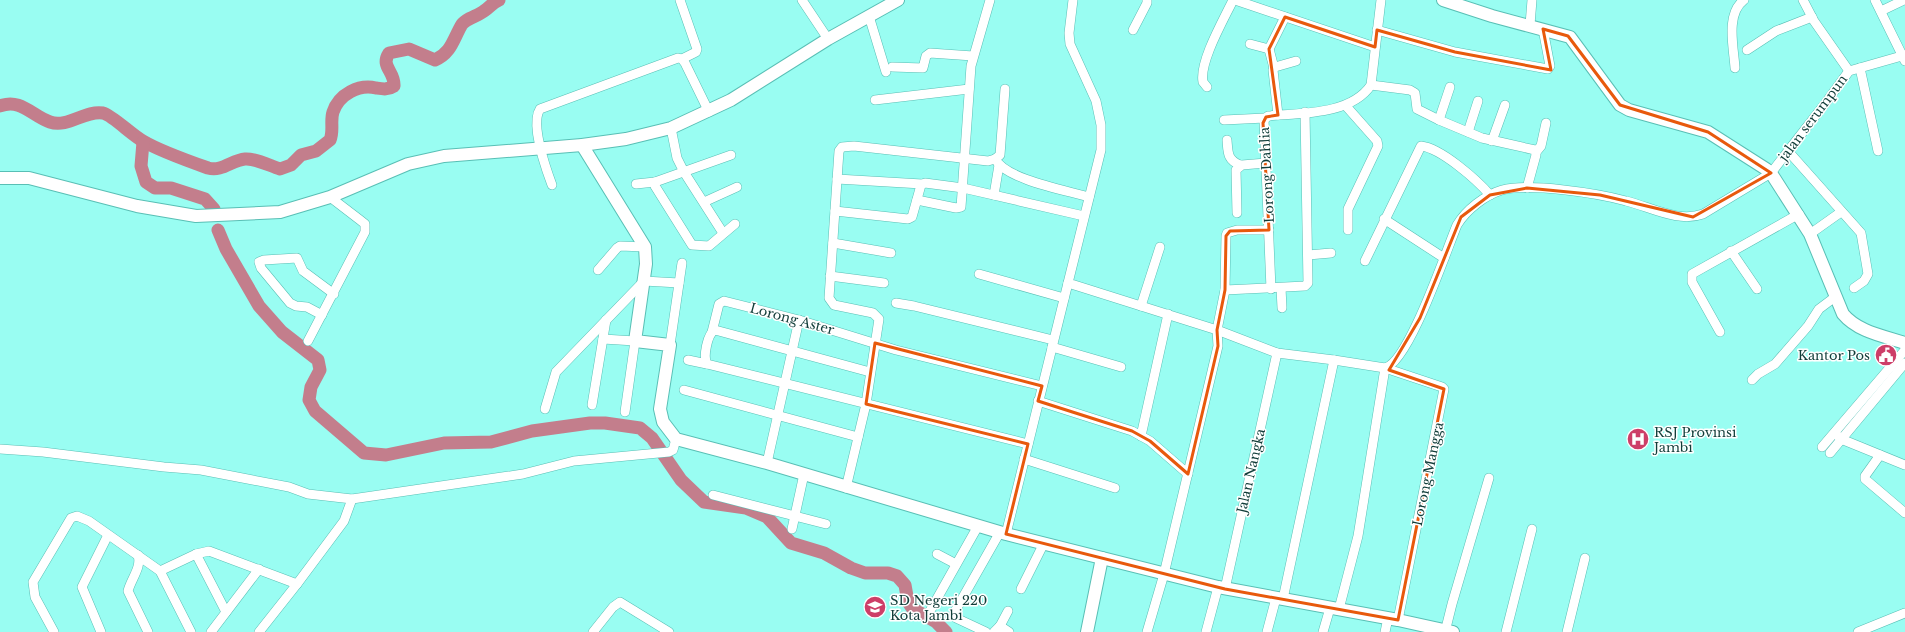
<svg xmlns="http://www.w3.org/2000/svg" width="1905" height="632" font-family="'Libre Baskerville',serif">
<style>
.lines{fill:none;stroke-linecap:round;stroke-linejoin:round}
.river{stroke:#c37e8c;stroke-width:13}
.street-casing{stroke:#59bfb5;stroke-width:10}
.secondary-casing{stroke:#59bfb5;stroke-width:14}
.street{stroke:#fff;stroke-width:9}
.secondary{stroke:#fff;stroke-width:12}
.marked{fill:none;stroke:#e8590c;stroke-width:3;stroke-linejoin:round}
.labels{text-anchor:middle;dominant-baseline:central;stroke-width:3;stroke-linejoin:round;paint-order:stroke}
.street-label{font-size:13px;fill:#113d39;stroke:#fff}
.poi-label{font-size:13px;fill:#113d39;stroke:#fff;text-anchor:start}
</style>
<rect width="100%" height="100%" fill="#99fdf2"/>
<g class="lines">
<g class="river">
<path d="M0 106C21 98 32 116 50 122 68 128 85 110 103 113 112 115 133 136 143 141 158 150 191 162 208 168 222 172 232 160 245 159 256 158 270 166 280 169L291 165 301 155 316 151 330 140C334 131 330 121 333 112 339 94 359 84 376 88 383 89 388 90 394 86 395 71 380 67 389 53L409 49 435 60C451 53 453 40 461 26 464 19 478 16 484 11 490 7 492 3 499 0"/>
<polyline points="143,142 141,166 146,182 155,188 171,188 205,199 214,209"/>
<polyline points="218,230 226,249 259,306 282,332 318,360 320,370 311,387 309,400 315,411 364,453 386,455 444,443 491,442 532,431 590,423 605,423 640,428 652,438 681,480 704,502 746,508 767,517 791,543 824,553 851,568 865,573 888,573 897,576 905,585 908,602 912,608 936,622 946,632"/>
</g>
<g class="street-casing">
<g id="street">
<polyline points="680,0 697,49 696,52 682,59"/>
<polyline points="802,0 828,39"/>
<polyline points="1073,0 1069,33 1070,44 1096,101 1101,125 1101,150 1068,283 1217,330 1218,346 1164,574 1147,632"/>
<polyline points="1235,0 1375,47"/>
<polyline points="1803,0 1814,21 1849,71"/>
<polyline points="1875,0 1905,61"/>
<polyline points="1881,11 1904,0"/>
<polyline points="869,16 886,72"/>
<polyline points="1530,25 1532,0"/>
<polyline points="1133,30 1147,3 1147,0"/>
<polyline points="1377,30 1455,52 1548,69 1550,66 1543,29"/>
<polyline points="1250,44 1269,49 1285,17"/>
<polyline points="1269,49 1274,68"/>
<polyline points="1747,50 1776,31 1812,17"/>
<polyline points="892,67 923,68 926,56 930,53 973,56"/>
<path d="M1735 68C1734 49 1725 14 1744 0"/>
<polyline points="1860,68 1878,151"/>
<polyline points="1371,85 1410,90 1415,93 1417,109 1439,120 1482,138 1535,150 1536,155 1527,188"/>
<path d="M1207 87 1203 82C1199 62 1224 19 1233 0"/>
<polyline points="875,100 969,89"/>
<polyline points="1346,106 1377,141 1378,146 1348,209 1348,230"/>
<polyline points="1278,115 1273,70 1275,67 1296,61"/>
<polyline points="1224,120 1265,118"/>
<polyline points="1439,120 1450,87"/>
<polyline points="671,128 677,158 684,172 723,233"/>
<polyline points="1468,132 1478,101"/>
<path d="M1227 140C1228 152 1227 160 1240 165"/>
<polyline points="1492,141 1505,105"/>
<polyline points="1788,151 1861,233 1868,274 1864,281 1854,288"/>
<polyline points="1536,152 1541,146 1546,123"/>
<polyline points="731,155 655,182 655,186 692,245 709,246 735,224"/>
<path d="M995 159C1007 180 1065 190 1089 197"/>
<polyline points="837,179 922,184"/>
<polyline points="636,184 655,182"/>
<path d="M552 185C546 169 530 124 540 109L678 58 682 59 685 63 709 112"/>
<polyline points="994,195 999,165"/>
<polyline points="917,200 956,208 961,207 971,66 990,0"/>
<polyline points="704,202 737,187"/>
<polyline points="835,211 908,219 912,217 921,185 925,183 963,188 1084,216"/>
<polyline points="1237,213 1236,170 1242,165 1266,163"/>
<polyline points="1384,219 1444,258"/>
<path d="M1269 230H1237L1227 233 1226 236 1225 290 1217 330 1277 353 1334 360 1385 368C1409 362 1446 251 1457 225 1466 210 1485 195 1502 190 1530 183 1597 193 1626 201 1651 207 1678 223 1703 214L1771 173 1827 101 1849 71 1905 55"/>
<polyline points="1810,234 1841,212"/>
<polyline points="833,243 891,253"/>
<polyline points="1731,251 1757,289"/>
<polyline points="1308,255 1331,253"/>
<path d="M1365 261 1421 146C1441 148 1477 180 1490 195"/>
<polyline points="598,270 617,248 620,246 645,247"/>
<polyline points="979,274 1064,298"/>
<polyline points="830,276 884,283"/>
<polyline points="1281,288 1282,308"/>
<path d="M1271 289 1264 120 1268 116C1301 113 1351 115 1371 85L1381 0"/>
<polyline points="1225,290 1305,286 1308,283 1305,112"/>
<polyline points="896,303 914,306 1053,340"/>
<polyline points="1141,306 1160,247"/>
<polyline points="322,315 307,307 296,306 290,303 261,268 259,262 264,260 297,258 303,271 334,294"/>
<polyline points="712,332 719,304 724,301 799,320 896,350 1042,386"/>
<polyline points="1720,332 1692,282 1692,274 1799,214"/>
<polyline points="603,339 635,341 625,412"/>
<polyline points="308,341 365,232 365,224 360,220 330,197"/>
<polyline points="670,345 682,263"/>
<polyline points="1052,347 1121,367"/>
<polyline points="688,360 707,364"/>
<polyline points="1385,368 1442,387 1444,389 1398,620"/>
<path d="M870 372 715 330C707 334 703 357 707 364L1028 444"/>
<polyline points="1752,380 1758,374 1775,364 1808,326 1819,309 1835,297"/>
<polyline points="684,390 858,437"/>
<polyline points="1038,401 1132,431 1150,441 1188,474"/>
<polyline points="592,405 606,320"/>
<polyline points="545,409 556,372 644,281 679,283"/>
<polyline points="1141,436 1168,314"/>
<polyline points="1838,436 1841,439 1905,465"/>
<polyline points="1822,447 1905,350"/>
<polyline points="0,449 43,452 164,467 201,470 289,487 308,494 352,499 523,474 574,461 669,452 673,450 676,439"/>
<polyline points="1830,453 1905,363"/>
<polyline points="1880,455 1865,476 1865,479 1905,513"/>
<polyline points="1024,459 1115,488"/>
<polyline points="767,463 799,320"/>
<polyline points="846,488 866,404 879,319 873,313 834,305 829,298 839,151 842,147 854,146 988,161 995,159 1000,155 1005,89"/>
<polyline points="713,495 826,524"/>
<polyline points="792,529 804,474"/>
<polyline points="1006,534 1068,283"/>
<polyline points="196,554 226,612"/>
<polyline points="937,554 956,564"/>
<path d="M138 555C142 567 131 579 128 591L148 632"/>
<polyline points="160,571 196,554 209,551 297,584"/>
<polyline points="1021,589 1044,543"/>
<polyline points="1225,589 1277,353"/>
<polyline points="1283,599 1334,360"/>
<polyline points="1339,609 1358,536 1385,368"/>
<polyline points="930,611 978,526"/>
<polyline points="1000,626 1008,611"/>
<polyline points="54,632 35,597 33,582 71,518 77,516 89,521 160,571 191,632"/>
<polyline points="101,632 82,587 108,535"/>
<polyline points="211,632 259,569"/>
<polyline points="259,632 297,584 344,521 352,499"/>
<polyline points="593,632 613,607 620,602 669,632"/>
<polyline points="986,632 956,618 954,613 1000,532"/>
<polyline points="994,632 1000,626 1009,632"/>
<polyline points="1206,632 1218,587"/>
<polyline points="1267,632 1276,598"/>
<polyline points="1323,632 1330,608"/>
<polyline points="1385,632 1388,618"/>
<polyline points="1445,632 1452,604 1489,478"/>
<polyline points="1506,632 1532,529"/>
<polyline points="1567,632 1585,558"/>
<polyline points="1858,632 1905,613"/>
</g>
</g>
<g class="secondary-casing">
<g id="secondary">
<path d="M1443 0 1492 16 1570 37 1620 105 1629 110 1708 132 1766 169 1771 173 1810 234 1843 314C1858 332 1884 336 1905 343"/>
<polyline points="582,145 645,247 646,264 635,341 670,345 660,409 663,422 676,439 767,463 1006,534 1218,587 1398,620 1453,632"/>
<polyline points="0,178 29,178 137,206 196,216 280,212 330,197 408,164 444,156 582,145 626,139 671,128 731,100 828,39 898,0"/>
<polyline points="1087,632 1102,558"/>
</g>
</g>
<use href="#street" class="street"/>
<use href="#secondary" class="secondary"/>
</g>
<path class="marked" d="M1285 17 1375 47 1377 30 1455 52 1551 70 1543 29 1568 36 1620 105 1708 132 1771 173 1693 217 1600 195 1527 188 1490 195 1461 217 1420 318 1389 370 1444 389 1398 620 1225 589 1006 534 1028 444 866 404 875 343 1042 386 1038 401 1132 431 1150 441 1188 474 1218 346 1217 330 1225 290 1226 236 1230 231 1269 230 1263 123 1266 117 1278 115 1269 49Z"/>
<defs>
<g id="civic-disc" transform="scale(1.15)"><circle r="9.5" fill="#cd3e68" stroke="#fff"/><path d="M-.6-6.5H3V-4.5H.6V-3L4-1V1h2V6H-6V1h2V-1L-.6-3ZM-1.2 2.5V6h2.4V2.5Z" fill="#fff"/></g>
<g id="hospital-disc" transform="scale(1.15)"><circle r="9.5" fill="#cd3e68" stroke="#fff"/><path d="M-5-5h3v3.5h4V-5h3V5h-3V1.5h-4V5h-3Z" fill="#fff"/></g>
<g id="school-disc" transform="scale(1.15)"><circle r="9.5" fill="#cd3e68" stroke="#fff"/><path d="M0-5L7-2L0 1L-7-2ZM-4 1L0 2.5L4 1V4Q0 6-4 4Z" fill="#fff"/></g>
</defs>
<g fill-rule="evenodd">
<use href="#civic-disc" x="1886" y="355"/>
<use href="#hospital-disc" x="1638" y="439"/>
<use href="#school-disc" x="875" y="607"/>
</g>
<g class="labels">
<g class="street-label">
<text transform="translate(1813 118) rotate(-53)">jalan serumpun</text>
<text transform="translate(1267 175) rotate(-93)">Lorong Dahlia</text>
<text transform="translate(792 319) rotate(15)">Lorong Aster</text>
<text transform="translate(1251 471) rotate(-77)">Jalan Nangka</text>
<text transform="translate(1428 474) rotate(-78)">Lorong Mangga</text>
</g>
<g class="poi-label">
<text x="1870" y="355" text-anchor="end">Kantor Pos</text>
<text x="1654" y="432">RSJ Provinsi<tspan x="1654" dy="15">Jambi</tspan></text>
<text x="890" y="600">SD Negeri 220<tspan x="890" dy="15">Kota Jambi</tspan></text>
</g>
</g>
</svg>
